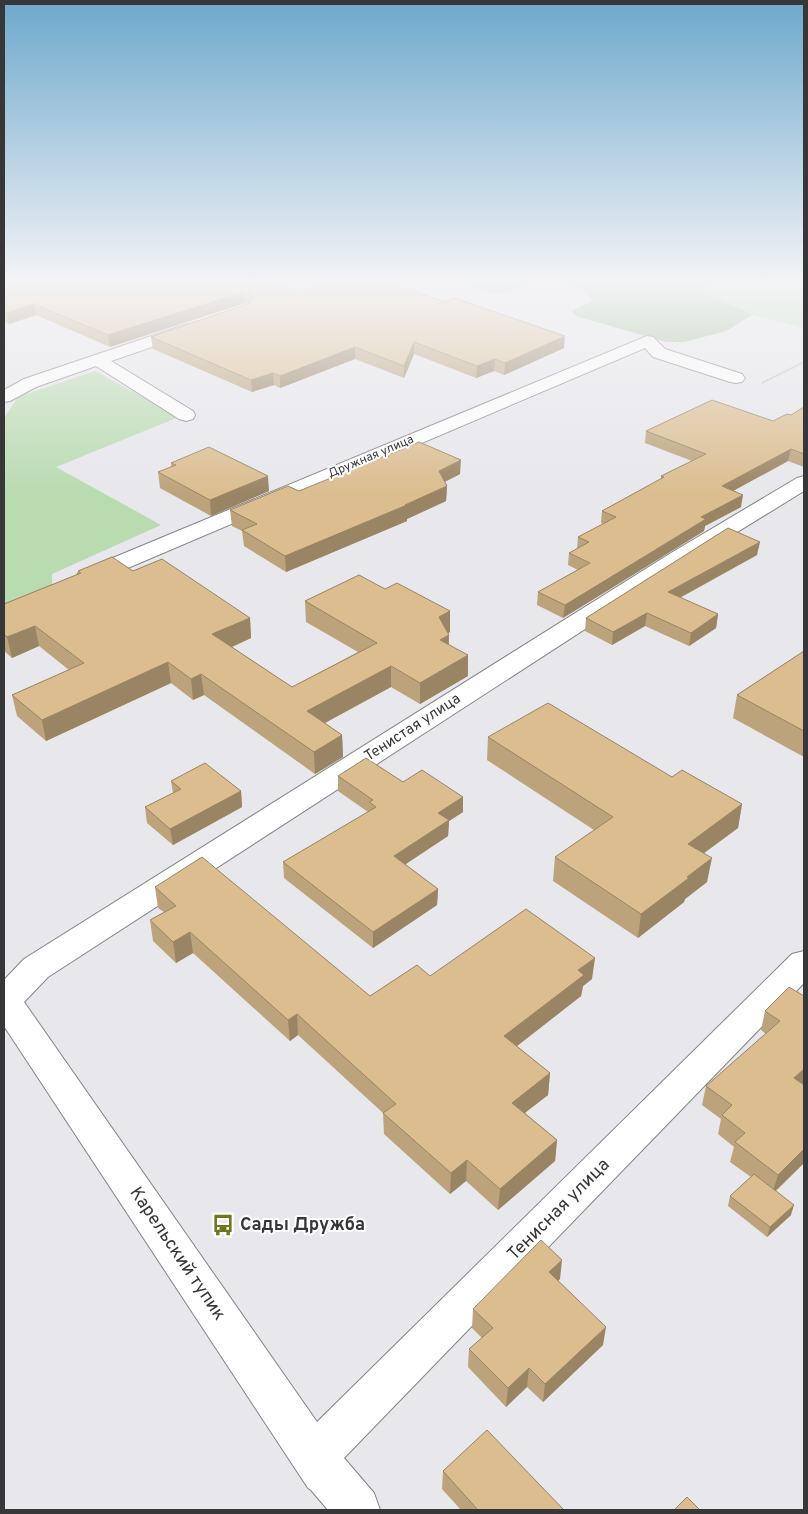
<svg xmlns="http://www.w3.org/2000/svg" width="808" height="1514" font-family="Overpass,sans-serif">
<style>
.green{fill:#b9dbb0}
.forest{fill:#9abb90}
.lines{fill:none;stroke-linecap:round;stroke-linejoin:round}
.minor-casing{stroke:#828387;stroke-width:2}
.path{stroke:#ababaf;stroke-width:2;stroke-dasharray:1 1;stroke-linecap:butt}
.minor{fill:#fff;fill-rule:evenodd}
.wall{fill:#bca37b}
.shaded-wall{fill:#998464}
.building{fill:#dbbd8f;stroke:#998464}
.labels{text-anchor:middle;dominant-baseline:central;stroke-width:4;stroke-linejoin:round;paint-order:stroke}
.far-street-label{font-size:12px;fill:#373739;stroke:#fff}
.street-label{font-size:15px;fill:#373739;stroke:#fff}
.near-street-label{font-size:18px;fill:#373739;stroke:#fff}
.near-poi-label{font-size:18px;font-weight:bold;fill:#373739;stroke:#fff;text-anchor:start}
</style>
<rect width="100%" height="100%" fill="#e7e7ec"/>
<g class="green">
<polygon points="717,282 804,282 804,328 752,315 716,297 701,293 703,287 718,285"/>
<polygon points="95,371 179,417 56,467 161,525 52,574 52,587 4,607 4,418 18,397"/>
</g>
<path class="forest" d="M433 282H717L718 285 703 287 701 293 716 297 752 315 726 331 684 342H666L576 316 572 311 592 301C585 284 551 283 535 285 520 287 509 294 494 293 485 293 476 288 467 286 456 283 444 283 433 282Z"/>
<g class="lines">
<g class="minor-casing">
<g id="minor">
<polygon points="187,324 193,325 195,329 193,333 111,361 193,411 195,415 193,419 186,421 179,419 96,366 36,387 10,401 4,402 4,390 24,379"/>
<polygon points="647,336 653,337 665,349 742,374 745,378 742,382 736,383 730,382 653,357 645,348 95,582 87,584 79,582 76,577 79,572"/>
<polygon points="804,476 804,491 687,563 48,977 24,1002 317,1422 792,954 804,951 804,983 344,1458 374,1493 380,1510 328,1510 311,1490 308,1488 4,1026 4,980 24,959 671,553 797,478"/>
</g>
</g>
<polyline class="path" points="762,383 804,362"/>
<use href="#minor" class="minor"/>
</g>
<g class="wall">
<polygon points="4,282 298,292 564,348 504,375 494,371 476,378 414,354 404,378 355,359 280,388 274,385 252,392 153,349 151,337 248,304 245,303 110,347 36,315 9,324 4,322"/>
<polygon points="804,407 804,467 788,461 733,491 741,507 705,526 704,531 563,618 537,605 538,592 578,570 568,565 569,553 577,549 578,537 603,524 601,523 602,511 661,479 661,476 692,461 645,443 646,431 773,421 791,415"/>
<polygon points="171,463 269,491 211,516 160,488 158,472 171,467"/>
<polygon points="460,474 445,482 447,486 446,501 407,519 407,521 286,572 244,546 242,531 232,526 230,510 299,491"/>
<polygon points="757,555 680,598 718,614 716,628 689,646 645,626 612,645 585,631 586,618"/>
<polygon points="78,571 133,571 250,618 251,638 232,647 292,687 358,652 306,622 305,601 385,589 450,611 450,632 448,633 449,644 468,676 420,704 391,687 325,723 342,735 343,757 315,774 204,695 193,700 171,683 46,741 17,716 12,695 69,670 39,646 12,658 4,651 4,604 78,574"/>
<polygon points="804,651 804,757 733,718 737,695"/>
<polygon points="488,737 672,777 742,804 738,828 703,853 707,882 685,899 684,902 638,938 553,881 555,857 594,830 487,760"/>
<polygon points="338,776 403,782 463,797 463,812 449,821 448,836 405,864 438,889 437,905 373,948 284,878 283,862 368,812 338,791"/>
<polygon points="171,781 241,791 242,807 173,845 147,823 145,807 173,793"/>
<polygon points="155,887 370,996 430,976 592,979 583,986 581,996 517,1046 550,1073 548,1095 525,1113 557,1140 555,1161 498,1210 466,1181 450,1194 384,1134 383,1113 298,1035 290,1041 193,953 176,963 153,941 150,920 164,912 158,908"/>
<polygon points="804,996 804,1083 803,1084 804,1163 776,1191 791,1215 767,1237 728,1206 730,1196 751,1177 730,1162 734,1147 718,1134 721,1119 702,1105 706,1086 766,1034 761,1030 765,1011"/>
<polygon points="560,1279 558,1281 603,1345 543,1402 527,1387 506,1407 468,1367 469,1349 482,1338 472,1328 473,1309"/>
<polygon points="443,1471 564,1510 461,1510 442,1489"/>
</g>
<g class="shaded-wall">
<polygon points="244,292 245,303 110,347 108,335"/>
<polygon points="34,304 36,315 9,324 7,313"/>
<polygon points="565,336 564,348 504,375 505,363"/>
<polygon points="414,342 414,354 404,378 404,366"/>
<polygon points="355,347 355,359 280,388 280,376"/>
<polygon points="495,359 494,371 476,378 477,366"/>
<polygon points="273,373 274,385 252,392 251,380"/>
<polygon points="791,449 788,461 720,498 722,486"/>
<polygon points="461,460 460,474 438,485 439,471"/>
<polygon points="268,476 269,491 211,516 210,500"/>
<polygon points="447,486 446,501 407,519 407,521 286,572 285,556"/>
<polygon points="743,495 741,507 705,526 704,531 563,618 565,605 701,517"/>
<polygon points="760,542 757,555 666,605 668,592"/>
<polygon points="450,611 450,632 439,638 439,617"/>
<polygon points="647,613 645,626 612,645 613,632"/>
<polygon points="718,614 716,628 689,646 691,633"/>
<polygon points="250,618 251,638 214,655 212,634"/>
<polygon points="35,626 39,646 12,658 7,637"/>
<polygon points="449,635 448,656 440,640"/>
<polygon points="468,655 468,676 420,704 420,683"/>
<polygon points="168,662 171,683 46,741 42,720"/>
<polygon points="391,666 391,687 308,732 307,711"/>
<polygon points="201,674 204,695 193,700 191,679"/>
<polygon points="342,735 343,757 315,774 314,752"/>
<polygon points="241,791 242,807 173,845 170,829"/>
<polygon points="463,797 463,812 449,821 448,836 394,872 394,856 438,813"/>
<polygon points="742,804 738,828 684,868 688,844"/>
<polygon points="712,858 707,882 685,899 684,902 638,938 641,914 687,877"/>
<polygon points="438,889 437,905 373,948 373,932"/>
<polygon points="190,932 193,953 176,963 173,942"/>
<polygon points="595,958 592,979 583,986 581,996 503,1057 504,1036 578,970"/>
<polygon points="297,1014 298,1035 290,1041 288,1020"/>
<polygon points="804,1069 804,1083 789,1097 794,1078"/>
<polygon points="550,1073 548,1095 510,1124 512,1103"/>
<polygon points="557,1140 555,1161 498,1210 500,1189"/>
<polygon points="804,1149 804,1163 772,1194 778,1175"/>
<polygon points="467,1160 466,1181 450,1194 451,1173"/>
<polygon points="794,1205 791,1215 767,1237 770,1227"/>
<polygon points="562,1260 560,1279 546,1291 549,1272"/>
<polygon points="606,1327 603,1345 543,1402 545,1384"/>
<polygon points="529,1368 527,1387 506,1407 508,1388"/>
</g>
<g class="building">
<polygon points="4,282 272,282 298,292 330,282 357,282 364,284 371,282 377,284 387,282 445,302 454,298 565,336 505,363 495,359 477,366 414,342 404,366 355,347 280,376 273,373 251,380 151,337 250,303 253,298 250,294 244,292 108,335 34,304 7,313 4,311"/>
<polygon points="712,400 773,421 787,414 791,415 804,407 804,454 791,449 722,486 743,495 701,517 706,519 565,605 538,592 590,563 569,553 589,542 578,537 616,517 602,511 664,477 661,476 706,454 646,431"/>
<polygon points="419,442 461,460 439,471 447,486 405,505 407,505 285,556 242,530 257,524 230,510 288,486 299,491"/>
<polygon points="209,447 268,476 210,500 158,472 176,465 171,463"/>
<polygon points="728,528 760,542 668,592 718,614 691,633 647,613 613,632 586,618"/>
<polygon points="112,557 133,571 162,559 250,618 212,634 292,687 377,643 305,601 359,575 385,589 397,583 450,611 439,617 449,635 440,640 468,655 420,683 391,666 307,711 342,735 314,752 201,674 191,679 168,662 42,720 12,695 84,663 35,626 7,637 4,634 4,604 81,573 78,571"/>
<polygon points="804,651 804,731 737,695"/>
<polygon points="548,703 672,777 682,770 742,804 688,844 712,858 687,877 689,878 641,914 555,857 613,817 488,737"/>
<polygon points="366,758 403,782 422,770 463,797 438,813 449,820 394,856 438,889 373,932 283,862 376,807 369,802 373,800 338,776"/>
<polygon points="205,763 241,791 170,829 145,807 181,789 171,781"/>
<polygon points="202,857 370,996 417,965 430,976 526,909 595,958 578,970 584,975 504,1036 550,1073 512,1103 557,1140 500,1189 467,1160 451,1173 383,1113 396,1104 297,1014 288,1020 190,932 173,942 150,920 176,906 155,887"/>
<polygon points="789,987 804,996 804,1069 794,1078 804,1085 804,1149 778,1175 735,1142 745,1133 722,1115 732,1105 706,1086 780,1021 765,1011"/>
<polygon points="754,1174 794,1205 770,1227 730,1196"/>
<polygon points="541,1240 562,1260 549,1272 606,1327 545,1384 529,1368 508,1388 469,1349 493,1328 473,1309"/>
<polygon points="487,1430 564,1510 478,1510 443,1471"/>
<polygon points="687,1497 700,1510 674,1510"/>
</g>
<linearGradient id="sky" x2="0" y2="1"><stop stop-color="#6da8cc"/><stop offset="0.57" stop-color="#f4f4f6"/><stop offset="1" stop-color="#f4f4f6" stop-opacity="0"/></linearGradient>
<rect width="808" height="494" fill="url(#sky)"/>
<defs>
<g id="bus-bare" transform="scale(1.725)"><path d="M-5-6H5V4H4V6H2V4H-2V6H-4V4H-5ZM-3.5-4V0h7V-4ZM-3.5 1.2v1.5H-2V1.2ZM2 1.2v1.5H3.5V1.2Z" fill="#71761d" stroke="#fff" stroke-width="2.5" paint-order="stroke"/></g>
</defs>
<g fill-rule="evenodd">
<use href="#bus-bare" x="223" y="1225"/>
</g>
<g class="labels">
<g class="far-street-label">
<text transform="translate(371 457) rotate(-23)">Дружная улица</text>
</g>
<g class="street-label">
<text transform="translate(413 728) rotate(-33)">Тенистая улица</text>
</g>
<g class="near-street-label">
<text transform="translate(559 1210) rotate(-45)">Тенисная улица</text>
<text transform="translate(177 1254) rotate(56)">Карельский тупик</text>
</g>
<g class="near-poi-label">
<text x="240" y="1225">Сады Дружба</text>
</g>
</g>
<rect width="808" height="1514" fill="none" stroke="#373739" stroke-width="10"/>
</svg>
